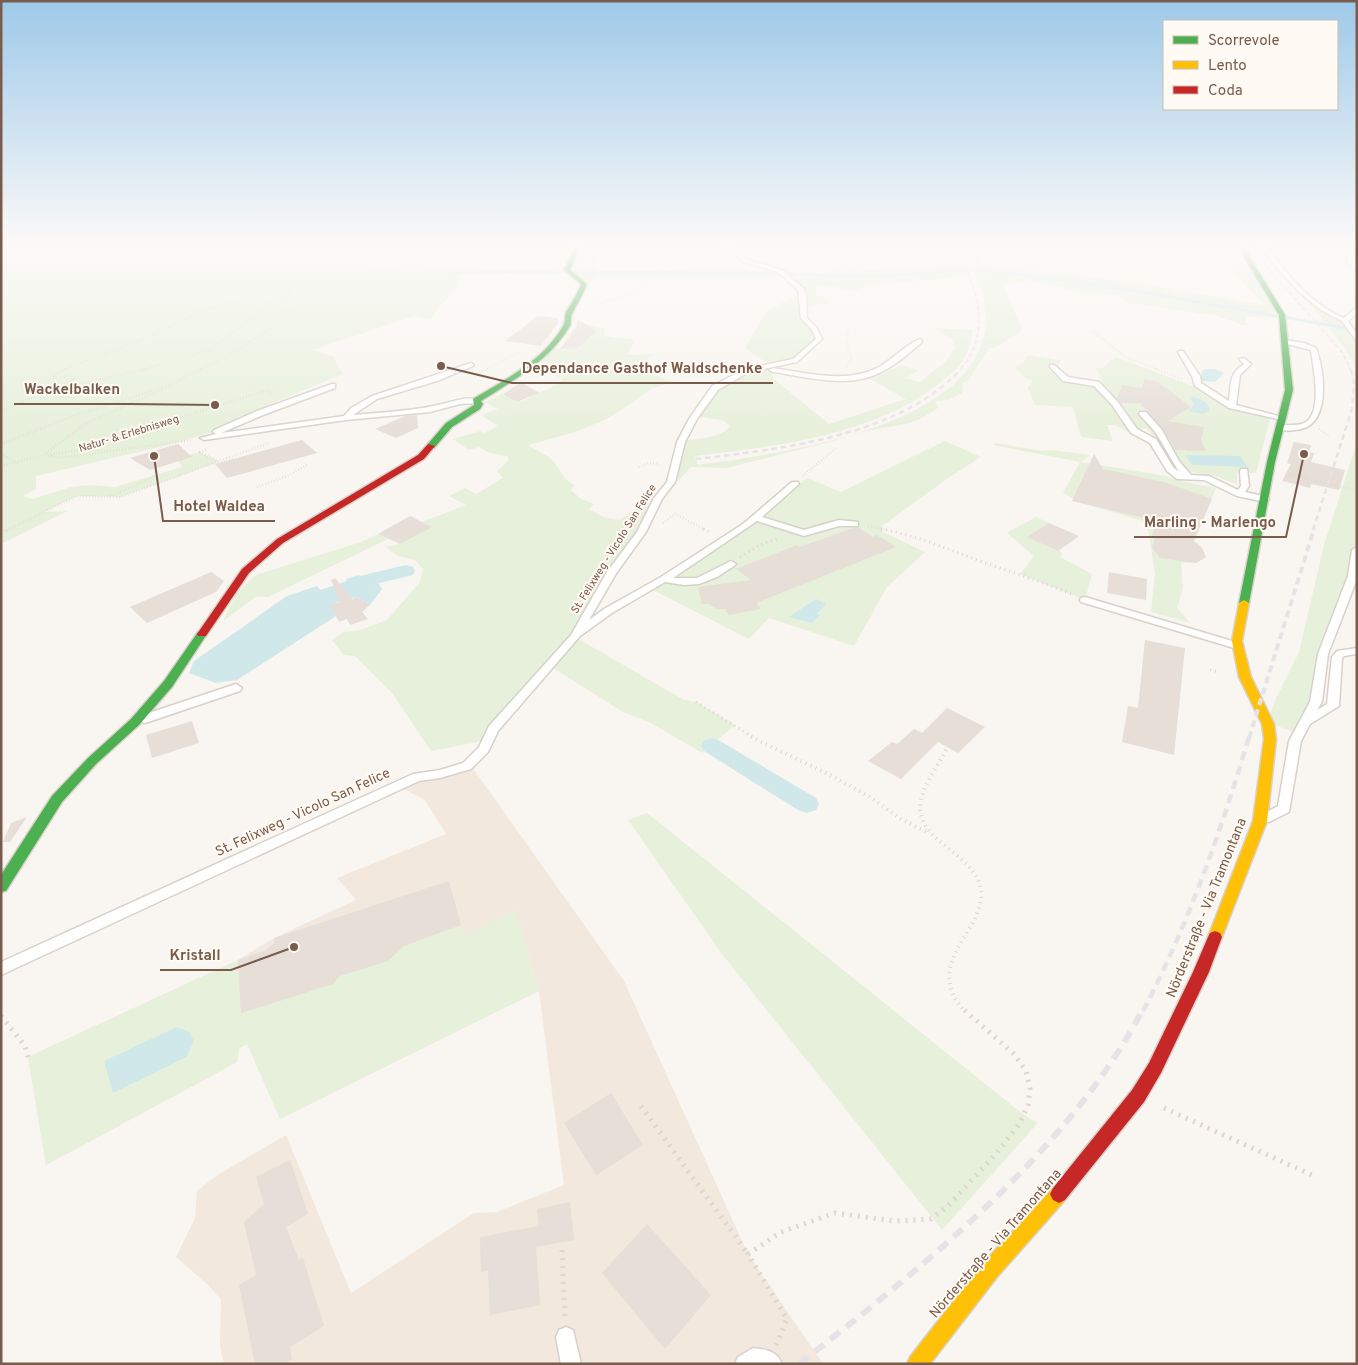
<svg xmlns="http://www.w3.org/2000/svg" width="1358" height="1365" font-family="Overpass,sans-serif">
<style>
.residential{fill:#f2e8de}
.green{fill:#e7f0db}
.water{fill:#d0e8ea}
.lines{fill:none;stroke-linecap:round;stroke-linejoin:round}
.stream{stroke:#d0e8ea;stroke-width:3}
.canal{fill:#d0e8ea;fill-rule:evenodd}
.building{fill:#e6ded7}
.lane-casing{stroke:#d7d1cb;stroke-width:3}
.fast-casing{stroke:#d9d2cb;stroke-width:3}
.slow-casing{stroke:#d9d2cb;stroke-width:3}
.jam-casing{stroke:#d9d2cb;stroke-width:3}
.path-far4{stroke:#dcd5d0;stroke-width:2;stroke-dasharray:0.5 2;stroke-linecap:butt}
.path-far3{stroke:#dcd5d0;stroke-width:2.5;stroke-dasharray:0.5 2.5;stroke-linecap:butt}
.path-far2{stroke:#dcd5d0;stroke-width:3;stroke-dasharray:1 4;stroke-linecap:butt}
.path-far1{stroke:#dcd5d0;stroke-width:4;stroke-dasharray:1 4.5;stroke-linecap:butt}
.path{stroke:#dcd5d0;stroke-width:5;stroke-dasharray:2 6;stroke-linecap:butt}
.lane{fill:#fefefd;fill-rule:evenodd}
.fast{fill:#4caf50;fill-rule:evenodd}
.slow{fill:#ffc107;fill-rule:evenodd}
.jam{fill:#c62828;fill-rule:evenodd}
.rail-far4{stroke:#e6e3e7;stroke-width:2;stroke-dasharray:4.5 2.5;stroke-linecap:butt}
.rail-far3{stroke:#e6e3e7;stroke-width:2.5;stroke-dasharray:5.5 4;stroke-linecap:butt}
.rail-far2{stroke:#e6e3e7;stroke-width:4;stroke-dasharray:7 4.5;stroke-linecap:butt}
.rail-far1{stroke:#e6e3e7;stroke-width:4.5;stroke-dasharray:9 6;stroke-linecap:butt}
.rail{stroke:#e6e3e7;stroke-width:6;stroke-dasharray:12 8;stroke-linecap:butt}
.labels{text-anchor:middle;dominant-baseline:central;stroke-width:4;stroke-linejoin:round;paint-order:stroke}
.far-street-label{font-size:11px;fill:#7a5c4d;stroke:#fffaf3}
.street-label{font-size:14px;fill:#7a5c4d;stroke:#fffaf3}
.leader{fill:none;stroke:#7a5c4d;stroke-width:2}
.callout-dot{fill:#7a5c4d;stroke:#fffaf3;stroke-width:2}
.callout-label{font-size:15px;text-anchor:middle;font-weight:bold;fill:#7a5c4d;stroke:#fffaf3;stroke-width:4;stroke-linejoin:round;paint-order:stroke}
</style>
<rect width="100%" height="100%" fill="#f9f5f0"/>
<polygon class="residential" points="467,760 624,981 748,1254 823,1364 224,1364 220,1346 221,1300 209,1286 176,1257 195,1218 197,1191 216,1176 286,1135 351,1293 474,1213 497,1212 564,1185 539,991 516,911 239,1048 237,1062 46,1165 28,1057 238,960 274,938 356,900 337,878 446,834 425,800 394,784"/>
<g class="green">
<path d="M1 247H403L381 256 368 265 417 271 439 264 437 254 451 247H499L484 260 480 270 505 271 562 268 572 257H559L563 247H612L599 253 594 267 597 272 663 273 698 267 713 269 723 264 759 272 780 271 823 275 827 274C835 265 853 261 854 247H866L868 257 852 268 859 271 936 266 925 253V247H935L934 259 943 263 961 265 967 275 933 280 864 285 856 292 837 287 816 286V295L824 297 825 300 832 304 825 305 819 303 803 310 819 339 798 360 762 368 770 369 774 379 829 424 906 399 865 376H875L902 365 919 370 905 378 920 382 946 361 955 348 952 339 934 328 973 330C971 339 969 350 964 359 959 368 948 376 940 383 872 436 778 446 695 456L698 465C783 453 1010 425 984 298 980 278 968 264 959 247H969L977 255 980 263 1149 285 1264 305 1235 274 1232 259H1244L1274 306 1275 318 1248 316 1245 322 1248 325H1244L1217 316 1124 302 1119 296 1103 293 1077 291 1035 281H1026L1003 285 1022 329 1020 332 995 348H989L968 381 962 383 963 385 962 393 948 400 935 401 938 408 920 419 906 424 860 432 833 441 726 468 691 467 678 481 671 482 681 442C696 437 720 440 730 426L724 421 695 416 712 392 743 372 760 367 767 362 752 354 746 347 766 312 802 292 784 276 661 277 600 275 597 279 591 280 584 284 566 272 462 274C458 296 439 299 431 320L414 316 312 350 335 357 336 363 343 374 263 407 216 431 176 443 36 476V489L22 496 33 499 71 487 91 485 115 487 182 467 176 458 200 452 219 462 120 497 77 496 44 512 67 511 1 544Z"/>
<polygon points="1261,247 1265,247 1273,259 1312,300 1328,314 1344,320 1350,328 1357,329 1357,368 1344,347 1313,308 1273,268"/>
<path d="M585 324 604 328 605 336 635 340 627 355 654 354 640 365 649 373 675 382 652 388 626 407 605 420 572 433 528 445C535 450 547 454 553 461 561 470 562 479 574 485L571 490 581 499 594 504 589 509 604 517 619 520 643 505 655 504 575 637 684 700 696 702 735 725 702 753 651 723 623 712 550 666 488 740 431 751 392 693 355 656 344 655 332 640 343 632 360 630 387 620 420 582 423 569 415 560 398 556 386 547 400 544 431 527 422 522 466 505 449 496 465 488 476 494 503 478 497 471 509 460 507 456 490 453 479 447 469 450 453 439 480 431 485 433 498 426 481 415 498 409 484 402 502 394 512 397 513 400 523 401 560 383 563 378 527 369 552 348 566 350 569 347 578 348 597 331Z"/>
<polygon points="1027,355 1060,360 1058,368 1066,376 1103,383 1096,368 1102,368 1116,357 1193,386 1234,410 1270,418 1256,473 1237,473 1237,484 1215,476 1186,471 1146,428 1128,432 1115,425 1107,425 1113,441 1081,437 1073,407 1035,405 1028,388 1033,380 1025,378 1015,367 1024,362"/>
<polygon points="945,441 981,457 951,476 882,526 883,532 925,552 887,587 854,646 769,618 749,639 649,588 760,519 807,478 841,492"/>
<polygon points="1357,442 1357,550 1333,625 1316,702 1299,734 1267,722 1275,701 1299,652 1324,545"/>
<polygon points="996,443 1041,451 1052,450 1090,455 1081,462 1166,476 1175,480 1216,488 1199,528 1190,543 1202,548 1206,557 1196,563 1181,563 1183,587 1177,608 1190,623 1151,612 1155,574 1147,522 1081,503 1063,493 1080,462 993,445"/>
<polygon points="1036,517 1049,523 1028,537 1063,553 1060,557 1092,574 1085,600 1020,574 1034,556 1007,533"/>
<polygon points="378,534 388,539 268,597 257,596 223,621 237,592 256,575 361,542"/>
<polygon points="647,813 1024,1115 1038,1123 942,1230 722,954 628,820"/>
<polygon points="516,910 539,991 280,1119 247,1044 239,1048 237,1062 46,1165 28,1057 238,960 241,1013 333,984 340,976 388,961 404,946 461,925 465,936"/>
</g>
<g class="water">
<polygon points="1205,369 1216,369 1224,373 1215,382 1200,381 1202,371"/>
<path d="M1191 397C1200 397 1209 402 1210 411L1203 414 1189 411 1194 404 1190 398Z"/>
<polygon points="1185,455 1240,456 1248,467 1192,465"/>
<polygon points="359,575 367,586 378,583 382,589 370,605 357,597 331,604 336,616 237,680 216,683 189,673 194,661 287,596 317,586 320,590 347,581 346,579"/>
<polygon points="816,599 826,604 817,614 820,615 812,623 789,617"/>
<polygon points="177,1027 189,1032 194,1041 186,1057 113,1093 104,1061"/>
</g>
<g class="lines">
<polyline class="stream" points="448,272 777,273 830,276 891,276 956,270 995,271 1141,292 1357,330"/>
<g class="canal">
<polygon points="406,565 413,567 415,571 413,575 363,587 356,585 354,581 356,577"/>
<polygon points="712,738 720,741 816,798 819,804 816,810 807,813 798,810 704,751 701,746 704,741"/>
</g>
</g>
<g class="building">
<polygon points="538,316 558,318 558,323 541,346 505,341"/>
<polygon points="578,320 597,331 578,348 560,349 576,327"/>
<polygon points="1145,379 1158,382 1191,407 1168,421 1204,427 1201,441 1206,451 1176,450 1163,429 1140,403 1121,403 1117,398 1122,385 1142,388"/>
<polygon points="520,383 524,384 540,393 519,401 513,400 503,394"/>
<polygon points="417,415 418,428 396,438 375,429 405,416"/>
<polygon points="302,440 317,453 227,478 215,464"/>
<polygon points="1294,442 1311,445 1309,452 1314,453 1311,462 1345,470 1339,490 1311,484 1310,488 1282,481 1291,464 1287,463"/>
<polygon points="178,444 192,457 150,470 130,458"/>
<polygon points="1094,454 1103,469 1167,483 1212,499 1194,541 1202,548 1206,557 1196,563 1160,558 1152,547 1155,538 1152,535 1154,528 1151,527 1154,520 1072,501"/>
<polygon points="410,516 432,527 400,544 378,534"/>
<polygon points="1049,523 1079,536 1058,551 1027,537"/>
<polygon points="853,528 859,528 873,537 877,535 896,547 756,603 761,609 729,615 725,609 718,609 709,604 702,604 698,587 751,580 736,569 797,545 800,547"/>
<polygon points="211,572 224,581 216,592 147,623 130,607"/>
<polygon points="1109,572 1147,579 1146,600 1107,593"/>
<polygon points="335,578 352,599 357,597 370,605 362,612 368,619 350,625 347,619 339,622 330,604 340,602 331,580"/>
<polygon points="1145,640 1185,648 1174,755 1122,742 1128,706 1138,708"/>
<polygon points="947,708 985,727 958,753 938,742 901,779 868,761 892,742 897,744 914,729 922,733"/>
<polygon points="192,721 199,743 152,758 146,735"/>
<polygon points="27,817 10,842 3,842 11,823"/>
<polygon points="449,881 461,925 404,946 388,961 340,976 333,984 241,1013 238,960 266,950 275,942 274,938"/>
<polygon points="611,1093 643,1145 596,1175 564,1123"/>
<polygon points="290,1160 308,1214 286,1227 299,1260 303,1258 324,1326 290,1347 292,1359 285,1364 255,1364 239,1285 256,1275 244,1222 264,1204 256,1177"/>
<polygon points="570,1202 574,1240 536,1247 540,1305 490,1315 488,1271 481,1272 480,1237 539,1226 537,1209"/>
<polygon points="647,1224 711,1295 665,1349 602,1273"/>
</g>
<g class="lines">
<g class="lane-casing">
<g id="lane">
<polygon points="723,247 730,247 748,260 782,270 804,289 806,294 807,318 817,328 822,339 797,362 749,372 718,390 697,419 685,442 675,482 662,499 646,532 617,572 589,620 604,609 661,577 743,524 792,482 798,482 799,484 762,517 804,530 839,520 858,522 858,526 839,526 804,536 757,521 673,578 697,578 731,561 736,564 734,566 717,577 699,584 684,585 665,582 612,613 580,636 498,731 488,752 471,769 440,778 419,781 1,975 1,962 413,774 440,770 463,763 479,747 489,726 571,635 607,572 637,532 654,498 667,482 677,442 689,419 712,386 745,369 793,359 816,339 812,330 801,318 798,290 778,272 744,262"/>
<path d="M1262 247H1268C1286 274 1312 305 1344 318L1357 307V313L1348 321 1357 335V342L1342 321 1321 310 1298 291 1277 268Z"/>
<polygon points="1357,247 1357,252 1353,255 1357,272 1347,261 1348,253"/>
<path d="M920 339 922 340V342C906 356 888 372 866 378 837 386 802 376 773 372L769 370 773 368C807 373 847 384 879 367 893 359 905 345 920 339Z"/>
<path d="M1285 340 1304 343 1316 348C1325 372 1332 428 1295 430 1289 431 1281 431 1276 428 1284 422 1297 428 1306 422 1323 410 1313 368 1311 350L1283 343 1282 342Z"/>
<path d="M1179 351H1183L1200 376 1201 383 1229 401C1231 384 1229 374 1244 364L1239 359 1244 358 1251 364 1240 375 1236 405 1286 418 1282 420 1229 408 1195 386 1192 376 1178 352Z"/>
<path d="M471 363 474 365 473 366 437 381 377 399 353 415C385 412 418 411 450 402 458 400 472 396 480 401L479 403 460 404 430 412 346 420 204 440 200 438 216 434 213 432 214 430 257 411 332 384H335V388L263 415 221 433 344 416 351 408 372 396Z"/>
<polygon points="1050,365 1054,365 1068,377 1099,382 1118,402 1137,429 1156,439 1173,467 1179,472 1156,433 1139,414 1140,412 1146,412 1162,430 1179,461 1191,475 1209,476 1238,490 1241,486 1240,471 1241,469 1247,469 1249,486 1245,492 1268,497 1269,499 1265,502 1237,496 1204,480 1177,479 1167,471 1150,443 1131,433 1112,405 1094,386 1063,381 1050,367"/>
<polygon points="1357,547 1357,579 1328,654 1322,702 1317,710 1327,704 1332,657 1337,651 1357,648 1357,654 1344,656 1342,658 1339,706 1310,724 1301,741 1289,812 1269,822 1259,822 1257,819 1259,816 1278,806 1289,741 1310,702 1318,654 1348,576 1352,550"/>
<polygon points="1085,597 1242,644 1243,646 1242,648 1234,648 1081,602 1080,600 1081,598"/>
<polygon points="236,684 242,688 240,691 148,722 144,723 138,719 140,716"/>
<polygon points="566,1327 573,1330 581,1364 561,1364 556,1337 559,1330"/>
<path d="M753 1348C767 1350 776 1350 782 1364H735L738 1357Z"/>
</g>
</g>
<g class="fast-casing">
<g id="fast">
<path d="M575 247H581L570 270 587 284C583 295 578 302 573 312 570 316 572 322 570 326 549 361 514 380 481 401L483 404 480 409 452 427 434 448H428V444L446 423 474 405 473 399C506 379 543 361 563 326 566 322 564 316 566 312 572 302 577 295 581 284L564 270Z"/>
<polygon points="1241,247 1247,247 1251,259 1285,315 1293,390 1275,462 1249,603 1244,606 1239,603 1267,462 1285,390 1279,315 1245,259"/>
<polygon points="202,631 207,634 172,687 139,725 96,764 62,802 6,891 1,892 1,875 52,796 88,758 131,719 164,681 198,632"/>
</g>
</g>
<g class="slow-casing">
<g id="slow">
<polygon points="1244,600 1249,603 1242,641 1251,677 1274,724 1276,739 1267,821 1222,937 1220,941 1215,943 1210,941 1208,937 1253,821 1264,739 1262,724 1239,677 1232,641 1239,603"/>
<polygon points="1059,1185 1065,1188 1068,1194 1065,1200 997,1277 930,1364 907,1364 910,1357 983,1263 1053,1188"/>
</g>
</g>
<g class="jam-casing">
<g id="jam">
<polygon points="428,444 435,446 424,459 283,543 249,573 206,636 198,636 197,634 242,569 277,539 418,455"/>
<polygon points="1215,931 1220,933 1222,937 1209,972 1161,1073 1144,1102 1065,1200 1059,1203 1053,1200 1050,1194 1053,1188 1132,1090 1149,1063 1193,972 1208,937 1210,933"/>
</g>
</g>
<g class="path-far4">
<polyline points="672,247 680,247"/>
<polyline points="969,247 977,255 979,263"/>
<polyline points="1166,247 1166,251 1230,259"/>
<polyline points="606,252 625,247"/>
<polyline points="1003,266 1027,272 1258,308"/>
<polyline points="591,272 599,253 612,247"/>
<polyline points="1300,272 1349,278"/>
<polyline points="803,274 865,272 936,265 926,255 929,247"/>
<polyline points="595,275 751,276"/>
<polyline points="593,305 639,291 646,284 660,277"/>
<polyline points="1093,331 1125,357 1159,370"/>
<polyline points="847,366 852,358 846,340 849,325"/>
<polyline points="62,370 139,341 201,311 298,283 281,302 288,309 278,315 296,313 230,354 199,370"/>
<polyline points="142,370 210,350 291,288"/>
<polyline points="485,370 519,352"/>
</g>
<g class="path-far3">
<polyline points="1156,369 1182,379"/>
<polyline points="480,373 488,369"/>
<polyline points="56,390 147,369"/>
<polyline points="1,411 75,379 53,377 65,369"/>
<polyline points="1319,429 1329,436"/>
<polyline points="1,444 76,415 170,385 201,369"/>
<polyline points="206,450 200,452 218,461"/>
<polyline points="46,453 85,424 163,389"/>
<polyline points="1,454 18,463"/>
<polyline points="48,455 59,458 192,440"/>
<polyline points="1,466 44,455 75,451 268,390 272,392 268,396"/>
<path d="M639 467C647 464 654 460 661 467"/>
<polyline points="1289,473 1308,476"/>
<polyline points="1288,475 1357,490"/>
<polyline points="803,476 836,448"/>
<polyline points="257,487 290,475 308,464"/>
<polyline points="1336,487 1341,473"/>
<polyline points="109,496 122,492 154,476"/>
<polyline points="663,523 675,514 706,530"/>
<polyline points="868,526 888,530"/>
<polyline points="7,530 77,496 120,497 269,443"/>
</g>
<g class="path-far2">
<polyline points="703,529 712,533"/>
<path d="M881 529C921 536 956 553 994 566 1021 575 1047 584 1073 595"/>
<polyline points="1,533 10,529"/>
<polyline points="740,557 762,544 779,538"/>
<polyline points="1210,670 1220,672"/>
<polyline points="696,702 754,738"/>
</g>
<g class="path-far1">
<polyline points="751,737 828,774 870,797 901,819 929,833"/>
<path d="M946 750C938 766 924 783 921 801 913 843 978 852 981 892 984 932 922 962 964 1011"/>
</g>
<g class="path">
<polyline points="1,1016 25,1046 28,1057"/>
<polyline points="641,1106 748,1254"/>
<polyline points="1164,1108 1314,1176"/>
<polyline points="562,1250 565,1319"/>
<polyline points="776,1345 787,1319 748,1254 781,1232 835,1213 895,1221 931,1219 948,1206 995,1155 1020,1123 1028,1105 1030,1088 1026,1071 1014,1054 963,1009"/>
</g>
<use href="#lane" class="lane"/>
<use href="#fast" class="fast"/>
<use href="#slow" class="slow"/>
<use href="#jam" class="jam"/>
<g class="rail-far4">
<path d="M955 247C977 285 993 333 960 370"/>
<polyline points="1256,247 1265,265 1342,352 1351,370"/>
</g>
<g class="rail-far3">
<path d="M696 459C781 449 900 436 961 369"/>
<polyline points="1313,530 1352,409 1354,384 1351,369"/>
</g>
<polyline class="rail-far2" points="1249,738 1314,529"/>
<path class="rail-far1" d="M1143 1011C1189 923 1221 831 1249 737"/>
<path class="rail" d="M799 1364C923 1267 1069 1151 1143 1009"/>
</g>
<linearGradient id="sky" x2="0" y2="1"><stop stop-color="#9ec9e9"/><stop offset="0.56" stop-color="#fcfaf8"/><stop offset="1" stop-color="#fcfaf8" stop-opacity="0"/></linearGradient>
<rect width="1358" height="438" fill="url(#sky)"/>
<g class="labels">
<g class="far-street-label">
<text transform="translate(129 434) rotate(-17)">Natur- &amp; Erlebnisweg</text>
<text transform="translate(614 549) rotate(-58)">St. Felixweg - Vicolo San Felice</text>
</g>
<g class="street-label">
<text transform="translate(303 813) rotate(-25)">St. Felixweg - Vicolo San Felice</text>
<text transform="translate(1207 908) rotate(-68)">Nörderstraße - Via Tramontana</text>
<text transform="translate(996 1244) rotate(-49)">Nörderstraße - Via Tramontana</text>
</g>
</g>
<path class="leader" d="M441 366L512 383H773M215 405L131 404H14M154 456L163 521H275M1304 454L1286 537H1134M294 947L231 970H160"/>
<g class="callout-dot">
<circle cx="441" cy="366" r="5"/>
<circle cx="215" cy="405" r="5"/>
<circle cx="154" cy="456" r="5"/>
<circle cx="1304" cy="454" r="5"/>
<circle cx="294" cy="947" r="5"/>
</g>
<g class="callout-label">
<text x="642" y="373">Dependance Gasthof Waldschenke</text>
<text x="72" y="394">Wackelbalken</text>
<text x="219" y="511">Hotel Waldea</text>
<text x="1210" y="527">Marling - Marlengo</text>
<text x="195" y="960">Kristall</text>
</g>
<rect width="1358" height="1365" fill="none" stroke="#7a5c4d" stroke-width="5"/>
<rect x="1163" y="20" width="175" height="90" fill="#fffaf3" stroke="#cabbb1"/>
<rect x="1173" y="36" width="25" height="8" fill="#4caf50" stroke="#cabbb1"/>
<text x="1208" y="45" font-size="15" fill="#7a5c4d">Scorrevole</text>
<rect x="1173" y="61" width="25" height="8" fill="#ffc107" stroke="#cabbb1"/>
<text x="1208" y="70" font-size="15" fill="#7a5c4d">Lento</text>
<rect x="1173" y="86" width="25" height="8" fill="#c62828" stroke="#cabbb1"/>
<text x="1208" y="95" font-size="15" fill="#7a5c4d">Coda</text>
</svg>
